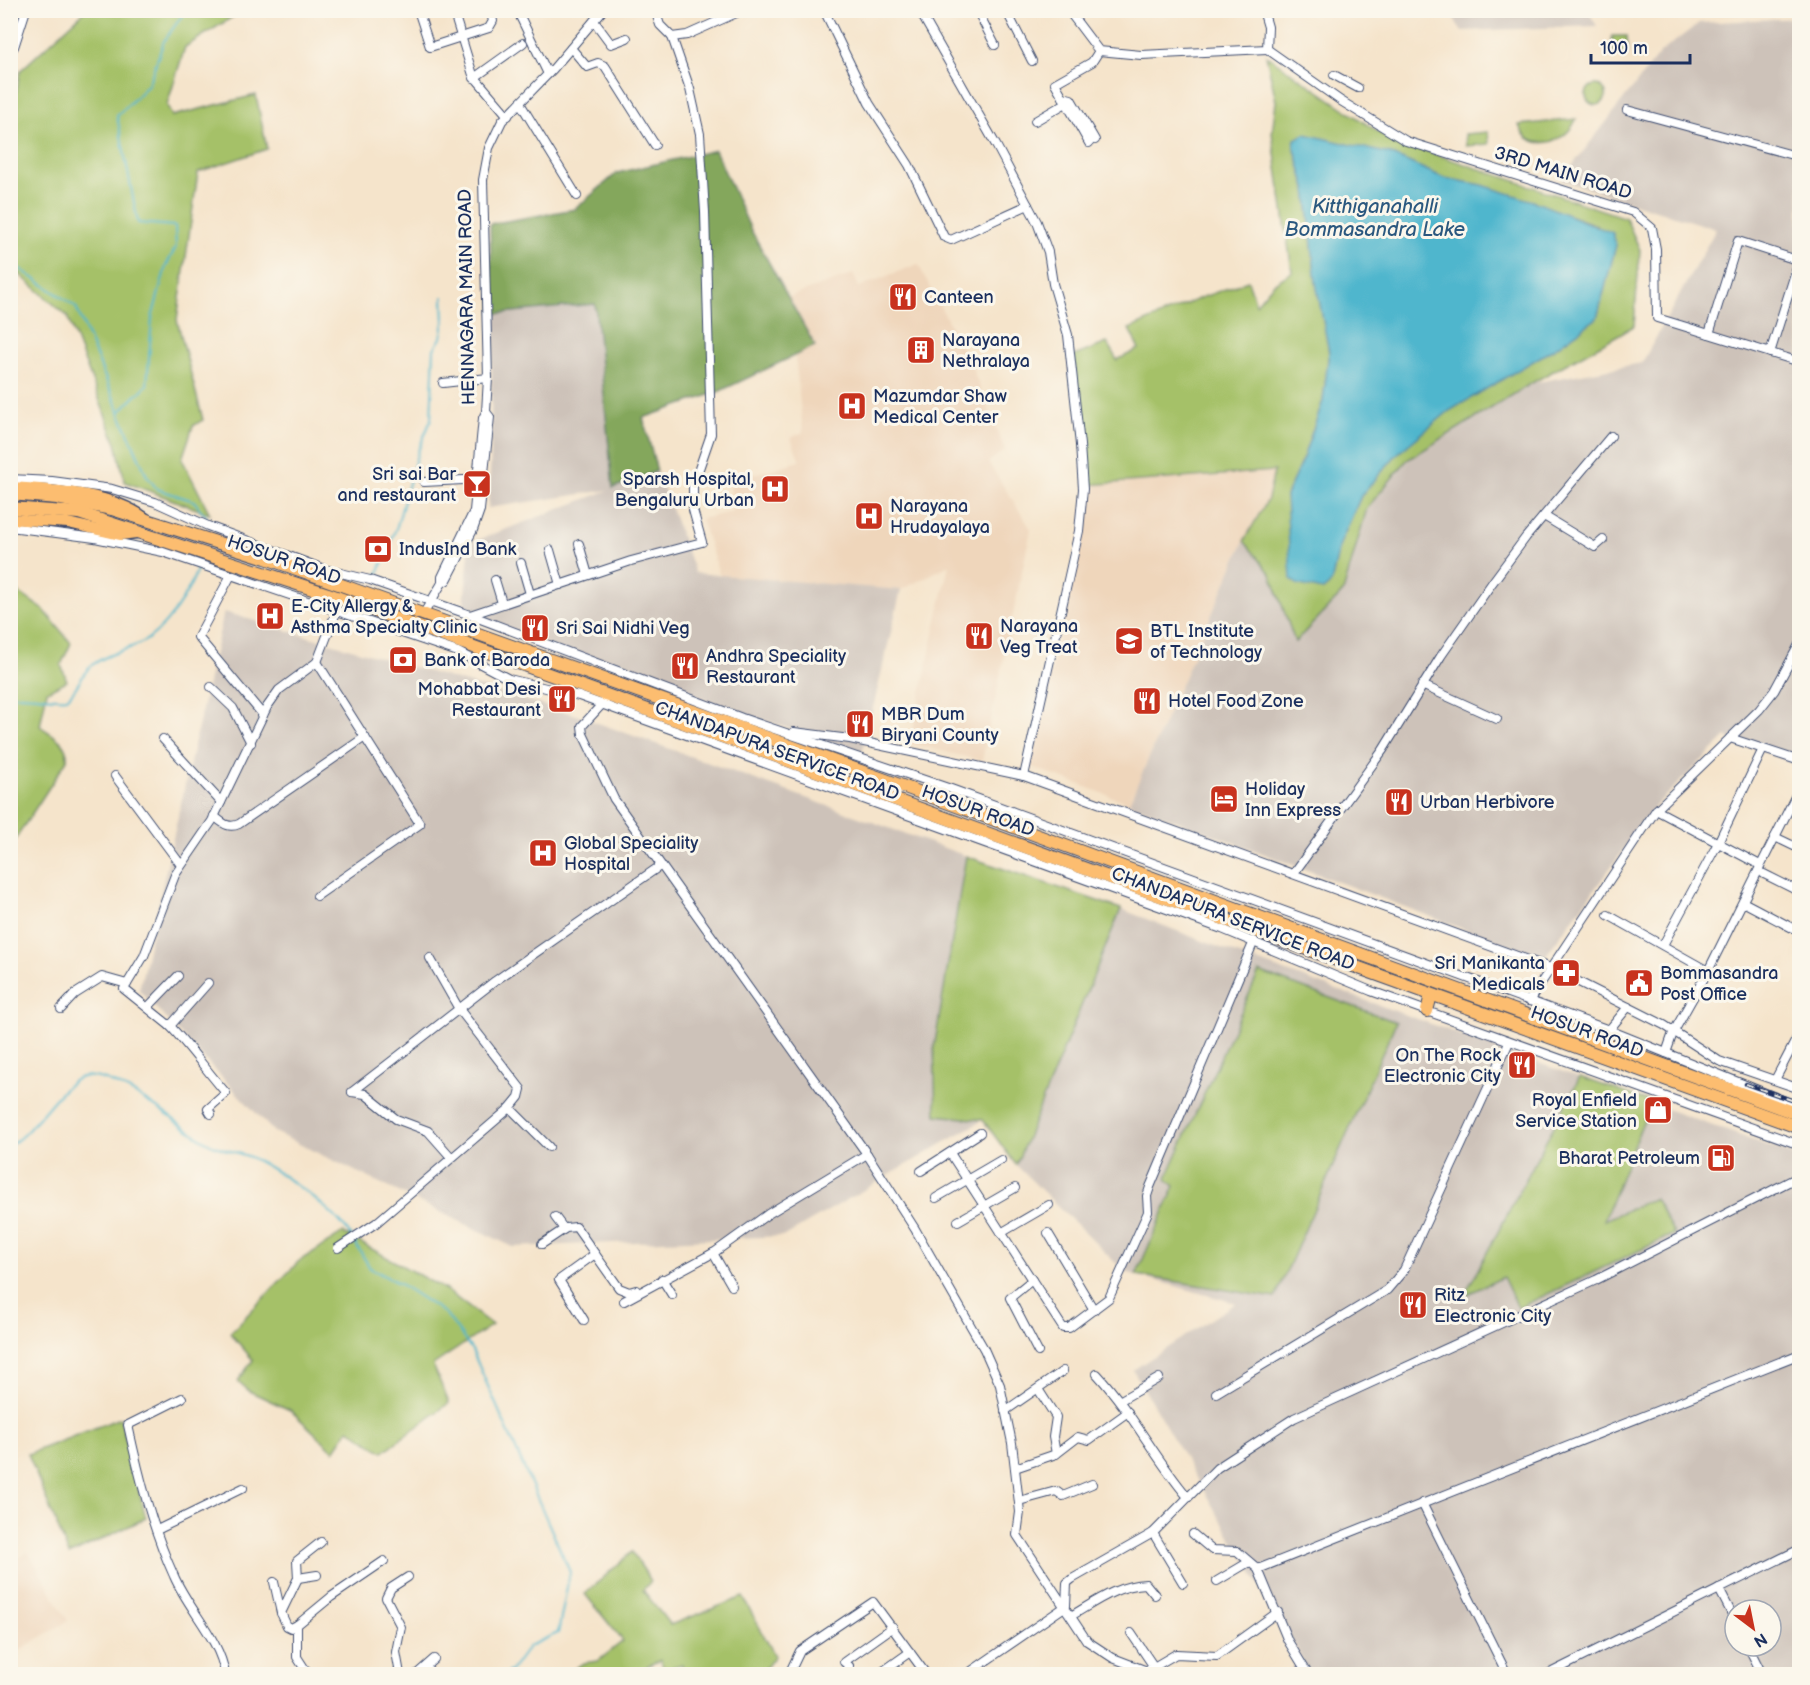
<svg xmlns="http://www.w3.org/2000/svg" width="1810" height="1685" font-family="'Balsamiq Sans',sans-serif">
<style>
.built{fill:#efd6bb}
.industrial{fill:#cdc2b9;fill-rule:evenodd}
.green{fill:#a5c167;stroke:#607862;stroke-width:1.5;fill-rule:evenodd}
.forest{fill:#84a75c;stroke:#506b5d;stroke-width:1.5}
.water{fill:#4fb6cd;stroke:#357296;stroke-width:1.5}
.lines{fill:none;stroke-linecap:round;stroke-linejoin:round}
.stream{stroke:#4fb6cd;stroke-width:2}
.minor-casing{stroke:#3c4a6e;stroke-width:10}
.major-casing{stroke:#3c4a6e;stroke-width:13}
.highway-casing{stroke:#3c4a6e;stroke-width:14}
.minor{stroke:#fff;stroke-width:8}
.major{stroke:#fcbd6f;stroke-width:10}
.highway{stroke:#fcbd6f;stroke-width:12}
.rail-casing{stroke:#1b2f5e;stroke-width:4.5}
.rail{stroke:#fbf7ec;stroke-width:2;stroke-dasharray:7;stroke-linecap:butt}
.labels{text-anchor:middle;dominant-baseline:central;stroke-width:6;stroke-linejoin:round;paint-order:stroke}
.street-label{font-size:18px;fill:#1b2f5e;stroke:#fbf7ec}
.poi-label{font-size:18px;fill:#1b2f5e;stroke:#fbf7ec;text-anchor:start}
.water-label{font-size:20px;font-style:italic;fill:#2b587f;stroke:#fbf7ec}
</style>
<rect width="100%" height="100%" fill="#fbf7ec"/>
<filter id="ink" filterUnits="userSpaceOnUse"><feTurbulence type="fractalNoise" baseFrequency=".0167" numOctaves="2"/><feDisplacementMap in="SourceGraphic" scale="12" xChannelSelector="R" yChannelSelector="G"/><feConvolveMatrix kernelMatrix="1 2 1 2 8 2 1 2 1" color-interpolation-filters="sRGB"/></filter>
<filter id="wash" filterUnits="userSpaceOnUse"><feTurbulence type="fractalNoise" baseFrequency=".008" numOctaves="4" result="noise"/><feDisplacementMap in="SourceGraphic" scale="24" xChannelSelector="R" yChannelSelector="G"/><feGaussianBlur stdDeviation="1.35" result="paint"/><feColorMatrix in="noise" values="0 0 0 0 0 0 0 0 0 0 0 0 0 0 0 0 0 1.4 0 .05"/><feComposite in="paint" operator="in"/></filter>
<g filter="url(#wash)">
<rect width="100%" height="100%" fill="#f5e4cb"/>
<g class="built">
<polygon points="918,264 970,363 1005,450 988,462 1031,529 982,761 910,743 949,565 901,590 720,576 701,519 732,512 730,481 800,461 791,438 803,432 795,355 815,345 789,297 853,274 859,287"/>
<polygon points="1274,471 1268,499 1244,541 1129,803 1029,766 1087,518 1087,485"/>
<polygon points="28,1552 68,1621 11,1655 11,1563"/>
</g>
<g class="industrial">
<polygon points="1450,11 1588,11 1597,26 1461,31"/>
<polygon points="1799,18 1799,766 1726,737 1658,803 1543,959 1129,803 1244,541 1271,573 1295,641 1354,548 1367,508 1407,460 1532,383 1642,363 1716,229 1561,180 1660,53 1699,23"/>
<polygon points="595,303 613,488 657,471 695,573 901,590 862,754 463,615 470,543 609,490 488,508 491,454 492,314"/>
<path d="M224 612 573 714 1119 911 1121 909 1218 947 1799 1157V1674H1285L1303 1660 1133 1370 1236 1303 1125 1272 1016 1165 983 1120 785 1236 513 1247 274 1132 139 990ZM1735 1610H1771V1646H1735Z"/>
</g>
<g class="green">
<polygon points="85,11 242,11 185,47 167,105 172,116 256,95 267,149 198,172 177,320 203,420 193,426 182,459 210,514 125,482 116,443 67,316 11,267 11,121 20,71"/>
<polygon points="1612,36 1627,36 1628,53 1613,53"/>
<path d="M1266 55 1387 138 1626 218 1640 250 1634 326 1532 383 1407 460 1367 508 1343 592 1295 642 1271 574 1244 541 1268 499 1274 471 1087 485 1074 356 1107 343 1117 360 1139 349 1129 329 1203 297 1248 281 1256 304 1273 284 1292 272 1272 133 1276 101ZM1294 146 1390 154 1444 178 1482 185 1597 225 1616 245 1597 318 1555 348 1449 411 1396 455 1361 496 1340 544 1331 583 1323 590 1297 584 1286 496 1303 458 1323 401 1329 352 1316 282 1306 188Z"/>
<circle cx="1596" cy="95" r="10"/>
<path d="M1576 119C1567 144 1528 154 1519 125Z"/>
<polygon points="1488,132 1489,144 1466,146 1465,134"/>
<path d="M11 587 44 610 71 643 61 665 67 681 47 691 40 726C52 735 69 742 67 760L11 846Z"/>
<polygon points="966,856 1121,909 1016,1165 983,1120 936,1115 934,1049"/>
<polygon points="1259,972 1396,1022 1275,1298 1136,1275 1175,1186 1166,1179"/>
<polygon points="1580,1077 1651,1102 1604,1220 1655,1198 1674,1234 1518,1308 1503,1277 1464,1296"/>
<polygon points="343,1233 446,1290 492,1325 433,1365 449,1403 383,1452 349,1429 334,1451 290,1410 249,1391 238,1381 253,1360 230,1333 299,1261"/>
<polygon points="120,1418 146,1518 69,1555 28,1454"/>
<polygon points="632,1552 651,1581 643,1590 670,1625 743,1597 775,1656 761,1674 684,1674 682,1664 665,1670 660,1660 647,1666 650,1674 568,1674 583,1663 598,1661 623,1641 585,1594"/>
</g>
<polygon class="forest" points="715,150 751,230 815,346 718,392 643,418 657,471 613,488 595,304 492,314 490,224 575,209 617,173"/>
<polygon class="water" points="1305,134 1390,154 1444,178 1482,185 1536,202 1613,233 1616,245 1597,318 1555,348 1449,411 1396,455 1361,496 1340,544 1331,583 1323,590 1297,584 1291,579 1286,496 1303,458 1323,401 1329,352 1316,283 1306,188 1294,146 1295,139"/>
<g class="lines">
<g class="stream">
<polyline points="186,10 164,41 148,85 117,116 138,223 175,226 176,247 166,266 152,318 147,385 119,412 147,476 157,489 194,501 207,518 206,523"/>
<polyline points="10,262 76,307 119,411"/>
<polyline points="377,576 397,526 418,451 431,420 434,349 441,338 444,322 443,297"/>
<path d="M10 696C29 692 47 700 67 698 78 689 81 674 92 665 107 654 123 651 139 644 165 632 189 593 198 567"/>
<path d="M10 1145C35 1131 61 1082 82 1077 113 1070 179 1125 205 1141 220 1151 240 1151 256 1160 285 1175 334 1209 351 1236"/>
<polyline points="354,1241 370,1268 400,1284 446,1314 472,1350 570,1572 558,1633 529,1646 511,1671 505,1674"/>
</g>
</g>
</g>
<g filter="url(#ink)">
<g class="lines">
<g class="minor-casing">
<g id="minor">
<polyline points="418,10 430,47 489,28 493,21 490,10"/>
<polyline points="453,10 473,75 508,116"/>
<polyline points="517,10 548,74"/>
<polyline points="655,10 660,25 672,37 687,35 743,10"/>
<polyline points="824,10 869,103 909,165 944,237 951,240 1028,205"/>
<polyline points="919,10 996,145 1037,222 1048,252 1053,284 1068,335 1080,445 1083,489 1079,531 1024,776"/>
<polyline points="977,10 995,45"/>
<polyline points="1006,10 1032,61"/>
<polyline points="1068,10 1099,51 1141,55 1267,49 1268,27 1263,10"/>
<polyline points="594,21 611,44 627,38"/>
<polyline points="571,48 587,67 598,63 605,66 655,145"/>
<polyline points="10,49 14,47 26,10"/>
<polyline points="1267,49 1341,101 1406,141 1633,212 1652,228 1656,249 1657,318 1800,362"/>
<polyline points="1334,75 1358,88"/>
<polyline points="474,78 523,43"/>
<polyline points="1063,97 1071,99 1095,140"/>
<polyline points="520,103 577,196"/>
<polyline points="1627,110 1800,157"/>
<polyline points="1035,121 1066,103"/>
<polyline points="1089,143 1055,83 1092,62 1099,51"/>
<polyline points="1709,334 1738,241 1800,261"/>
<polyline points="1770,353 1799,261"/>
<polyline points="443,383 488,378"/>
<polyline points="10,479 52,481 112,489 155,502 208,526 324,569 370,580 470,615 742,718 951,789 1609,1030 1800,1107"/>
<polyline points="424,482 483,479"/>
<polyline points="1544,516 1595,547 1603,540"/>
<polyline points="10,527 95,538 163,552 458,652 509,679 579,696 1222,929 1371,991 1800,1145"/>
<polyline points="579,544 588,575"/>
<polyline points="550,550 560,585"/>
<polyline points="521,563 530,594"/>
<polyline points="231,575 198,637 263,715"/>
<polyline points="495,580 502,603"/>
<polyline points="442,583 447,580 473,530 480,510 490,417 486,412"/>
<polyline points="424,613 442,583 442,577 474,511 483,418 486,412 488,378 483,180 489,148 502,121 553,69 603,10"/>
<polyline points="470,615 631,561 702,542 693,510 693,486 711,434 705,212 700,134 690,89 672,37"/>
<polyline points="1422,685 1497,719"/>
<polyline points="211,687 233,708 251,743"/>
<polyline points="605,701 582,726 583,734 614,799 867,1154 915,1229 984,1349 1000,1385 1012,1443 1020,1512 1017,1535 1087,1641 1113,1658 1147,1671 1150,1674"/>
<polyline points="794,732 850,739 1024,776 1553,969 1664,1025 1719,1061 1800,1089"/>
<polyline points="1730,738 1800,761"/>
<polyline points="163,739 221,802"/>
<polyline points="115,776 181,865"/>
<polyline points="1656,810 1760,865"/>
<path d="M214 816C223 823 228 829 239 824L365 737"/>
<polyline points="1775,837 1800,849"/>
<polyline points="1294,873 1383,750 1441,656 1492,583 1526,537 1611,436"/>
<polyline points="1764,874 1800,892"/>
<polyline points="317,896 420,824 317,662"/>
<polyline points="1743,902 1800,932"/>
<polyline points="1608,915 1708,971"/>
<polyline points="1663,945 1718,843 1763,749"/>
<polyline points="208,983 170,1026 124,989 144,956 175,875 212,821 267,707 279,690 317,662 337,610"/>
<polyline points="1529,1001 1656,810 1759,710 1774,691 1800,643"/>
<polyline points="148,1007 178,976"/>
<polyline points="61,1009 75,994 102,977 127,984"/>
<path d="M170 1026C191 1048 206 1070 226 1093L208 1109 211 1114"/>
<polyline points="1609,1030 1628,1007"/>
<polyline points="1666,1053 1673,1033 1708,971 1800,787"/>
<polyline points="1775,1080 1800,1032"/>
<polyline points="352,1092 495,981 660,866"/>
<polyline points="352,1092 365,1094 396,1119 428,1131 451,1157"/>
<polyline points="510,1108 549,1147"/>
<polyline points="950,1153 1063,1328 1069,1328 1109,1298 1148,1212 1147,1196 1150,1187 1254,941"/>
<polyline points="921,1171 980,1133"/>
<polyline points="936,1198 1001,1160"/>
<polyline points="555,1217 564,1229"/>
<polyline points="958,1221 1015,1188"/>
<polyline points="1001,1233 1049,1205"/>
<polyline points="1048,1233 1094,1310"/>
<polyline points="542,1244 566,1228 576,1227 619,1288 629,1292 636,1290"/>
<polyline points="338,1248 376,1223 510,1108 519,1097 521,1089 459,1009 430,958"/>
<polyline points="713,1253 732,1286"/>
<polyline points="662,1279 672,1295"/>
<polyline points="1032,1280 1010,1298 1038,1352"/>
<polyline points="624,1301 715,1252 768,1214 867,1154"/>
<polyline points="584,1320 559,1280 595,1254"/>
<path d="M1097 1374C1132 1412 1154 1457 1187 1496"/>
<polyline points="1038,1389 1056,1417 1053,1437 1056,1454"/>
<polyline points="1216,1393 1387,1290 1404,1270 1509,1042"/>
<path d="M182 1398 128 1425C139 1476 152 1528 174 1576 188 1609 220 1639 225 1674"/>
<polyline points="1121,1400 1159,1378"/>
<polyline points="1005,1411 1063,1371"/>
<polyline points="1015,1468 1056,1454 1078,1437 1089,1440 1128,1412"/>
<polyline points="1019,1501 1056,1491 1063,1496 1092,1484"/>
<polyline points="1422,1503 1507,1674"/>
<polyline points="157,1530 243,1488"/>
<polyline points="1153,1533 1183,1583"/>
<polyline points="1193,1534 1212,1550 1237,1551 1258,1569 1288,1641 1308,1674"/>
<polyline points="1258,1569 1800,1354"/>
<polyline points="298,1578 317,1575"/>
<polyline points="1217,1581 1249,1562"/>
<polyline points="274,1582 281,1613"/>
<polyline points="1719,1589 1735,1620"/>
<path d="M1071 1616C1095 1602 1117 1585 1146 1584L1155 1595"/>
<polyline points="297,1625 291,1628 287,1626 281,1613 298,1578 297,1561 321,1542"/>
<polyline points="1131,1633 1154,1667"/>
<polyline points="1748,1646 1762,1674"/>
<polyline points="1147,1671 1176,1654 1217,1656 1278,1612"/>
<polyline points="308,1674 297,1657 297,1625 331,1597 384,1561"/>
<polyline points="400,1674 396,1652 401,1627 386,1598 391,1588 408,1577"/>
<polyline points="417,1674 434,1659"/>
<polyline points="789,1674 800,1651 873,1602 926,1674"/>
<polyline points="845,1674 849,1666 844,1662 893,1627"/>
<polyline points="879,1674 910,1652"/>
<polyline points="967,1674 1066,1606 1067,1583 1072,1579 1153,1533 1217,1468 1294,1418 1596,1280 1800,1176"/>
<polyline points="1548,1674 1800,1549"/>
</g>
</g>
<g class="major-casing">
<g id="major">
<path d="M10 487C54 490 109 492 145 518"/>
<polyline points="10,519 68,523 120,535 136,533"/>
</g>
</g>
<g class="highway-casing">
<g id="highway">
<polyline points="10,494 57,498 112,509 266,558 883,779 1800,1115"/>
<polyline points="10,508 79,513 328,594 1800,1128"/>
<polyline points="1427,1011 1431,995"/>
</g>
</g>
<use href="#minor" class="minor"/>
<use href="#major" class="major"/>
<use href="#highway" class="highway"/>
<g class="rail-casing">
<polyline id="rail" points="1746,1084 1800,1103"/>
</g>
<use href="#rail" class="rail"/>
</g>
</g>
<defs>
<g id="restaurant-square" transform="scale(1.5)"><rect x="-9" y="-9" width="18" height="18" rx="4" fill="#c8321e" stroke="#fbf7ec"/><path d="M-5-6h1v4h1v-4h1v4h1v-4h1v5L-1.5 .5V6h-2V.5L-5-1ZM5-6V6H3V1.5H1.5Q1.5-4 5-6Z" fill="#fff"/></g>
<g id="building-square" transform="scale(1.5)"><rect x="-9" y="-9" width="18" height="18" rx="4" fill="#c8321e" stroke="#fbf7ec"/><path d="M-4-6H4V6H1V3H-1V6H-4ZM-2.5-4.3h1.7v1.8h-1.7ZM.8-4.3h1.7v1.8H.8ZM-2.5-1h1.7V.8h-1.7ZM.8-1h1.7V.8H.8Z" fill="#fff"/></g>
<g id="hospital-square" transform="scale(1.5)"><rect x="-9" y="-9" width="18" height="18" rx="4" fill="#c8321e" stroke="#fbf7ec"/><path d="M-5-5h3v3.5h4V-5h3V5h-3V1.5h-4V5h-3Z" fill="#fff"/></g>
<g id="bar-square" transform="scale(1.5)"><rect x="-9" y="-9" width="18" height="18" rx="4" fill="#c8321e" stroke="#fbf7ec"/><path d="M-6-5H6L.8 .8V4.5H3.5V6h-7V4.5H-.8V.8Z" fill="#fff"/></g>
<g id="bank-square" transform="scale(1.5)"><rect x="-9" y="-9" width="18" height="18" rx="4" fill="#c8321e" stroke="#fbf7ec"/><path d="M-6-4H6V4H-6ZM0-2.3a2.3 2.3 0 1 0 0 4.6a2.3 2.3 0 1 0 0-4.6Z" fill="#fff"/></g>
<g id="university-square" transform="scale(1.5)"><rect x="-9" y="-9" width="18" height="18" rx="4" fill="#c8321e" stroke="#fbf7ec"/><path d="M0-5L7-2L0 1L-7-2ZM-4 1L0 2.5L4 1V4Q0 6-4 4Z" fill="#fff"/></g>
<g id="hotel-square" transform="scale(1.5)"><rect x="-9" y="-9" width="18" height="18" rx="4" fill="#c8321e" stroke="#fbf7ec"/><path d="M-6-4.5h1.5V1H6V5H4.5V3h-9V5H-6ZM-4 0a1.8 1.8 0 1 1 3.6 0ZM.5 0V-2.5h3Q6-2.5 6 0Z" fill="#fff"/></g>
<g id="pharmacy-square" transform="scale(1.5)"><rect x="-9" y="-9" width="18" height="18" rx="4" fill="#c8321e" stroke="#fbf7ec"/><path d="M-2-6h4v4h4v4h-4v4h-4v-4h-4v-4h4Z" fill="#fff"/></g>
<g id="civic-square" transform="scale(1.5)"><rect x="-9" y="-9" width="18" height="18" rx="4" fill="#c8321e" stroke="#fbf7ec"/><path d="M-.6-6.5H3V-4.5H.6V-3L4-1V1h2V6H-6V1h2V-1L-.6-3ZM-1.2 2.5V6h2.4V2.5Z" fill="#fff"/></g>
<g id="shop-square" transform="scale(1.5)"><rect x="-9" y="-9" width="18" height="18" rx="4" fill="#c8321e" stroke="#fbf7ec"/><path d="M-5-2.5h2.3a2.7 3.5 0 0 1 5.4 0H5L5.5 6h-11ZM-1.5-2.5h3a1.5 2.3 0 0 0-3 0Z" fill="#fff"/></g>
<g id="fuel-square" transform="scale(1.5)"><rect x="-9" y="-9" width="18" height="18" rx="4" fill="#c8321e" stroke="#fbf7ec"/><path d="M-5.5-6h7V0h2V4h1.3V-2.5L3-4.5l.8-.8L6-3V5H2.5V1h-1V6h-7ZM-4.2-4.7v3.2H.2V-4.7Z" fill="#fff"/></g>
</defs>
<g fill-rule="evenodd">
<use href="#restaurant-square" x="903" y="297"/>
<use href="#building-square" x="921" y="350"/>
<use href="#hospital-square" x="852" y="406"/>
<use href="#bar-square" x="477" y="484"/>
<use href="#hospital-square" x="775" y="489"/>
<use href="#hospital-square" x="869" y="516"/>
<use href="#bank-square" x="378" y="549"/>
<use href="#hospital-square" x="270" y="616"/>
<use href="#restaurant-square" x="535" y="628"/>
<use href="#restaurant-square" x="979" y="636"/>
<use href="#university-square" x="1129" y="641"/>
<use href="#bank-square" x="403" y="660"/>
<use href="#restaurant-square" x="685" y="666"/>
<use href="#restaurant-square" x="562" y="699"/>
<use href="#restaurant-square" x="1147" y="701"/>
<use href="#restaurant-square" x="860" y="724"/>
<use href="#hotel-square" x="1224" y="799"/>
<use href="#restaurant-square" x="1399" y="802"/>
<use href="#hospital-square" x="543" y="853"/>
<use href="#pharmacy-square" x="1566" y="973"/>
<use href="#civic-square" x="1639" y="983"/>
<use href="#restaurant-square" x="1522" y="1065"/>
<use href="#shop-square" x="1658" y="1110"/>
<use href="#fuel-square" x="1721" y="1158"/>
<use href="#restaurant-square" x="1413" y="1305"/>
</g>
<g class="labels">
<g class="street-label">
<text transform="translate(1563 173) rotate(17)">3RD MAIN ROAD</text>
<text transform="translate(467 297) rotate(-91)">HENNAGARA MAIN ROAD</text>
<text transform="translate(284 560) rotate(19)">HOSUR ROAD</text>
<text transform="translate(777 751) rotate(20)">CHANDAPURA SERVICE ROAD</text>
<text transform="translate(978 811) rotate(20)">HOSUR ROAD</text>
<text transform="translate(1233 919) rotate(21)">CHANDAPURA SERVICE ROAD</text>
<text transform="translate(1587 1032) rotate(20)">HOSUR ROAD</text>
</g>
<g class="poi-label">
<text x="924" y="297">Canteen</text>
<text x="942" y="340">Narayana<tspan x="942" dy="21">Nethralaya</tspan></text>
<text x="873" y="396">Mazumdar Shaw<tspan x="873" dy="21">Medical Center</tspan></text>
<text x="456" y="474" text-anchor="end">Sri sai Bar<tspan x="456" dy="21">and restaurant</tspan></text>
<text x="754" y="479" text-anchor="end">Sparsh Hospital,<tspan x="754" dy="21">Bengaluru Urban</tspan></text>
<text x="890" y="506">Narayana<tspan x="890" dy="21">Hrudayalaya</tspan></text>
<text x="399" y="549">IndusInd Bank</text>
<text x="291" y="606">E-City Allergy &amp;<tspan x="291" dy="21">Asthma Specialty Clinic</tspan></text>
<text x="1000" y="626">Narayana<tspan x="1000" dy="21">Veg Treat</tspan></text>
<text x="556" y="628">Sri Sai Nidhi Veg</text>
<text x="1150" y="631">BTL Institute<tspan x="1150" dy="21">of Technology</tspan></text>
<text x="706" y="656">Andhra Speciality<tspan x="706" dy="21">Restaurant</tspan></text>
<text x="424" y="660">Bank of Baroda</text>
<text x="541" y="689" text-anchor="end">Mohabbat Desi<tspan x="541" dy="21">Restaurant</tspan></text>
<text x="1168" y="701">Hotel Food Zone</text>
<text x="881" y="714">MBR Dum<tspan x="881" dy="21">Biryani County</tspan></text>
<text x="1245" y="789">Holiday<tspan x="1245" dy="21">Inn Express</tspan></text>
<text x="1420" y="802">Urban Herbivore</text>
<text x="564" y="843">Global Speciality<tspan x="564" dy="21">Hospital</tspan></text>
<text x="1545" y="963" text-anchor="end">Sri Manikanta<tspan x="1545" dy="21">Medicals</tspan></text>
<text x="1660" y="973">Bommasandra<tspan x="1660" dy="21">Post Office</tspan></text>
<text x="1501" y="1055" text-anchor="end">On The Rock<tspan x="1501" dy="21">Electronic City</tspan></text>
<text x="1637" y="1100" text-anchor="end">Royal Enfield<tspan x="1637" dy="21">Service Station</tspan></text>
<text x="1700" y="1158" text-anchor="end">Bharat Petroleum</text>
<text x="1434" y="1295">Ritz<tspan x="1434" dy="21">Electronic City</tspan></text>
</g>
<g class="water-label">
<text x="1375" y="207">Kitthiganahalli<tspan x="1375" dy="23">Bommasandra Lake</tspan></text>
</g>
</g>
<rect width="1810" height="1685" fill="none" stroke="#fbf7ec" stroke-width="36"/>
<g transform="translate(1753 1628) rotate(148)"><circle r="28" fill="#fbf7ec" stroke="#a1a7b3" stroke-width="1.5"/>
<path d="M0-4.5L10 22L0 15L-10 22Z" fill="#c8321e"/>
<text y="-9" font-size="16" font-weight="bold" text-anchor="middle" fill="#1b2f5e">N</text>
</g>
<path d="M1591 54v9h99v-9" fill="none" stroke="#1b2f5e" stroke-width="3"/>
<text x="1600" y="54" font-size="18" fill="#1b2f5e" stroke="#fbf7ec" stroke-width="4.5" paint-order="stroke">100 m</text>
</svg>
